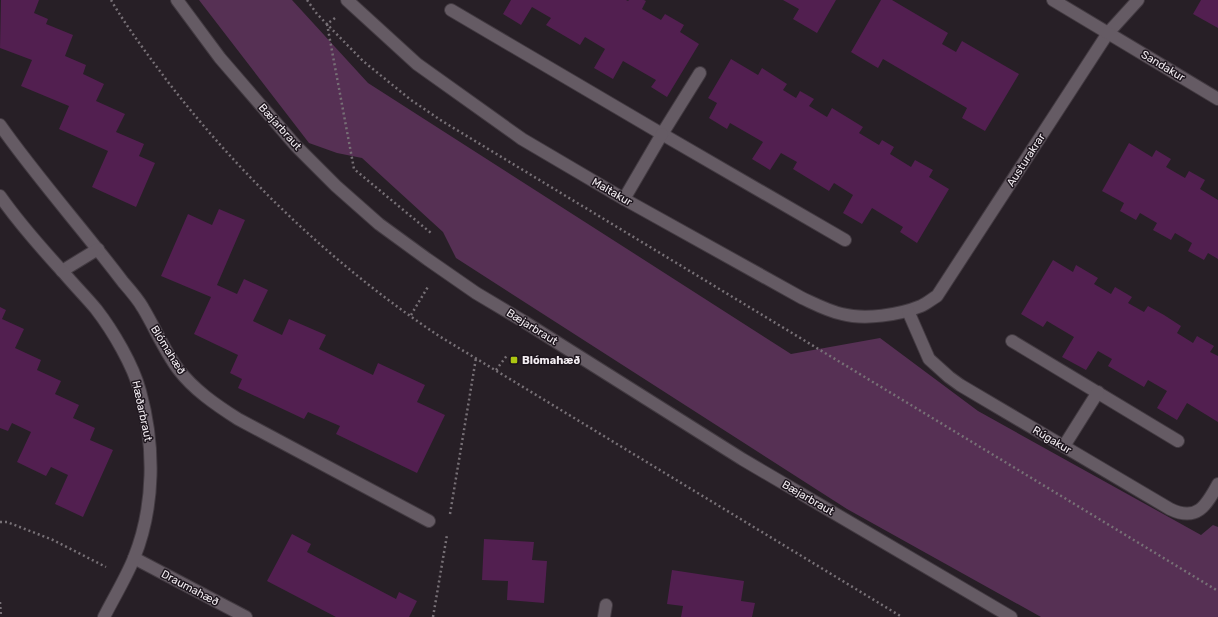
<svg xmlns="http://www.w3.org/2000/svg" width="1218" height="617" font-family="Rubik,sans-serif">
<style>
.green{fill:#563054}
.building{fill:#521f50}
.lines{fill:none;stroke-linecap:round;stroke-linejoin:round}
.service-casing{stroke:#423a41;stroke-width:14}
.minor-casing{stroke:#423a41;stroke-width:14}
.tertiary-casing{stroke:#423a41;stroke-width:14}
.path{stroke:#777076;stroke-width:2.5;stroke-dasharray:2 3;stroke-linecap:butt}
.service{stroke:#655b64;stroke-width:12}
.minor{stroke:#655b64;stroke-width:12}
.tertiary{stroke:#655b64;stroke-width:12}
.poi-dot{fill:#acc612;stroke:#1d151d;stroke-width:1.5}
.labels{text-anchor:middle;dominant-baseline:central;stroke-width:3;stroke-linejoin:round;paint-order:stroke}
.street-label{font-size:11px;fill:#f3edf2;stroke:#1d151d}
.poi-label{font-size:11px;font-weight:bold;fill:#f3edf2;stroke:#1d151d;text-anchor:start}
</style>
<rect width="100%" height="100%" fill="#271f26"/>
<polygon class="green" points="199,0 292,0 368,83 791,354 880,338 978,411 1201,535 1213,525 1218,527 1218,617 1041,617 847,509 456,258 443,232 362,158 337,153 309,143"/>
<g class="building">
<polygon points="1,0 39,0 34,13 48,19 46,24 73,35 65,56 86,65 83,74 104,84 96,101 125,114 116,132 144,144 139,156 155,163 136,207 92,187 108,151 59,129 69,106 21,86 32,60 0,48"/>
<polygon points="511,0 626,0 628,1 629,0 644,0 646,1 642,9 661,20 665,14 684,25 680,32 699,44 667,97 651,87 656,80 623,61 613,79 594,68 605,49 585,37 580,45 546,25 551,18 532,7 521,25 503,14"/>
<polygon points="783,0 836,0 817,33 793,19 799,9"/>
<polygon points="881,0 892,0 948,33 942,44 956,52 962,41 1019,74 985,131 962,118 967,108 883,59 878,68 851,52"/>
<polygon points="1201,0 1218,0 1218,28 1193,14"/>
<polygon points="731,59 758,75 762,68 787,84 783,90 796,98 800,91 814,99 809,106 827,117 832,108 863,127 859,133 879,145 882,140 894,147 890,154 911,167 915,160 933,170 929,177 949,189 917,243 900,232 903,227 872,208 862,224 843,213 853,195 834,183 829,191 793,169 797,162 781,153 770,170 752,159 763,142 730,123 727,129 709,118 717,103 708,98"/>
<polygon points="1129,143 1152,157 1156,150 1171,159 1166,167 1185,178 1189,171 1205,180 1200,189 1218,200 1218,259 1208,253 1204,260 1188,251 1192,243 1175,233 1171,240 1153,230 1157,223 1140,213 1136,220 1120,211 1124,203 1102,191"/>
<polygon points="219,209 245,220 217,285 237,294 244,279 268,290 253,321 282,335 289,319 326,335 319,349 373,375 378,363 425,385 417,402 445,415 417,473 336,434 340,426 308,412 304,419 238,388 242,379 230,373 238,355 194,334 211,297 161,276 188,214 212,225"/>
<polygon points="1053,260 1073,272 1076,265 1098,278 1094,284 1111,294 1115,287 1132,297 1128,303 1144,312 1148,306 1164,315 1181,326 1177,333 1193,343 1197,336 1214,346 1210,352 1218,356 1218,422 1187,403 1177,420 1157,408 1167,391 1148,380 1144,387 1108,366 1112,359 1098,351 1086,370 1062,357 1074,337 1047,321 1043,327 1021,314"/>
<polygon points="0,307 6,310 2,319 24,329 15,348 41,360 37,370 61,381 55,394 79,405 73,418 95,428 90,440 113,450 83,517 55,504 68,475 51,467 46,476 17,462 31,432 12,423 8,431 0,428"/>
<polygon points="292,534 311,544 307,552 320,559 396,599 399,592 417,601 409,617 336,617 267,581"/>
<polygon points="484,539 534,542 532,560 547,561 544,603 507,600 508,581 482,580"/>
<polygon points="672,570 744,581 741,601 755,603 752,617 681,617 683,606 667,604"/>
</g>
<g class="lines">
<g class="service-casing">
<g id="service">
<polyline points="451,10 662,134 845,240"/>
<polyline points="662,134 700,73"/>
<polyline points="1012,341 1178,441"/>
</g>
</g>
<g class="minor-casing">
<g id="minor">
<path d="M347 0 417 64 522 139 624 199 802 298C815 304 828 311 842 314 865 320 899 315 921 306 926 304 932 299 937 296L1108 33 1138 0"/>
<polyline points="1053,0 1218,99"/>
<path d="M0 125C38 179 83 229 123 282 130 290 138 299 143 308 155 328 164 350 178 369 194 390 216 405 238 419L429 521"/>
<polyline points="624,199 662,134"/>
<polyline points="62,271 98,249"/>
<path d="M908 311 929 359 949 377 960 385 1170 509C1197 522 1206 506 1218 484"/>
<polyline points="1064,446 1098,392"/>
<polyline points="134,558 246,617"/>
<polyline points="604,617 606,605"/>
</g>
</g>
<g class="tertiary-casing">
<g id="tertiary">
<polyline points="177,0 220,58 296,146 336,186 379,224 427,259 476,293 523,321 742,459 1011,617"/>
<path d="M0 196C19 223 42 249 64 273 74 285 86 297 96 309 113 331 133 365 140 391 155 445 155 506 134 558 126 578 114 597 104 617"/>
</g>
</g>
<g class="path">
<path d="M111 0C128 29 148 55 168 82 244 180 336 267 439 336L902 617"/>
<polyline points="307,0 317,14 363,61 411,100 442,121 1218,591"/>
<polyline points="335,18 327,24 354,169 431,233"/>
<polyline points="411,315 429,285"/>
<polyline points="496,370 508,354"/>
<polyline points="450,514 476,358"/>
<polyline points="0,522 7,522 53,540 106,567"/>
<polyline points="0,602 1,617"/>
<polyline points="433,617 447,535"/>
</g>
<use href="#service" class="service"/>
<use href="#minor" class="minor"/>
<use href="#tertiary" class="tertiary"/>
</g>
<rect class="poi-dot" x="510" y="356" width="8" height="8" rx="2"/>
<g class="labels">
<g class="street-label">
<text transform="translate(1163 66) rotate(31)">Sandakur</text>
<text transform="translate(280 127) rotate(48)">Bæjarbraut</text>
<text transform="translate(1026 160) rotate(-57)">Austurakrar</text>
<text transform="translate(612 192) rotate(30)">Maltakur</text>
<text transform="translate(532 327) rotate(32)">Bæjarbraut</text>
<text transform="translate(168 350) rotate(58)">Blómahæð</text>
<text transform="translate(142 411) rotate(78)">Hæðarbraut</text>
<text transform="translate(1052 440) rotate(31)">Rúgakur</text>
<text transform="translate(808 498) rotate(30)">Bæjarbraut</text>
<text transform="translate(190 588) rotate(28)">Draumahæð</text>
</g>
<g class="poi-label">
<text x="522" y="360">Blómahæð</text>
</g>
</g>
</svg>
